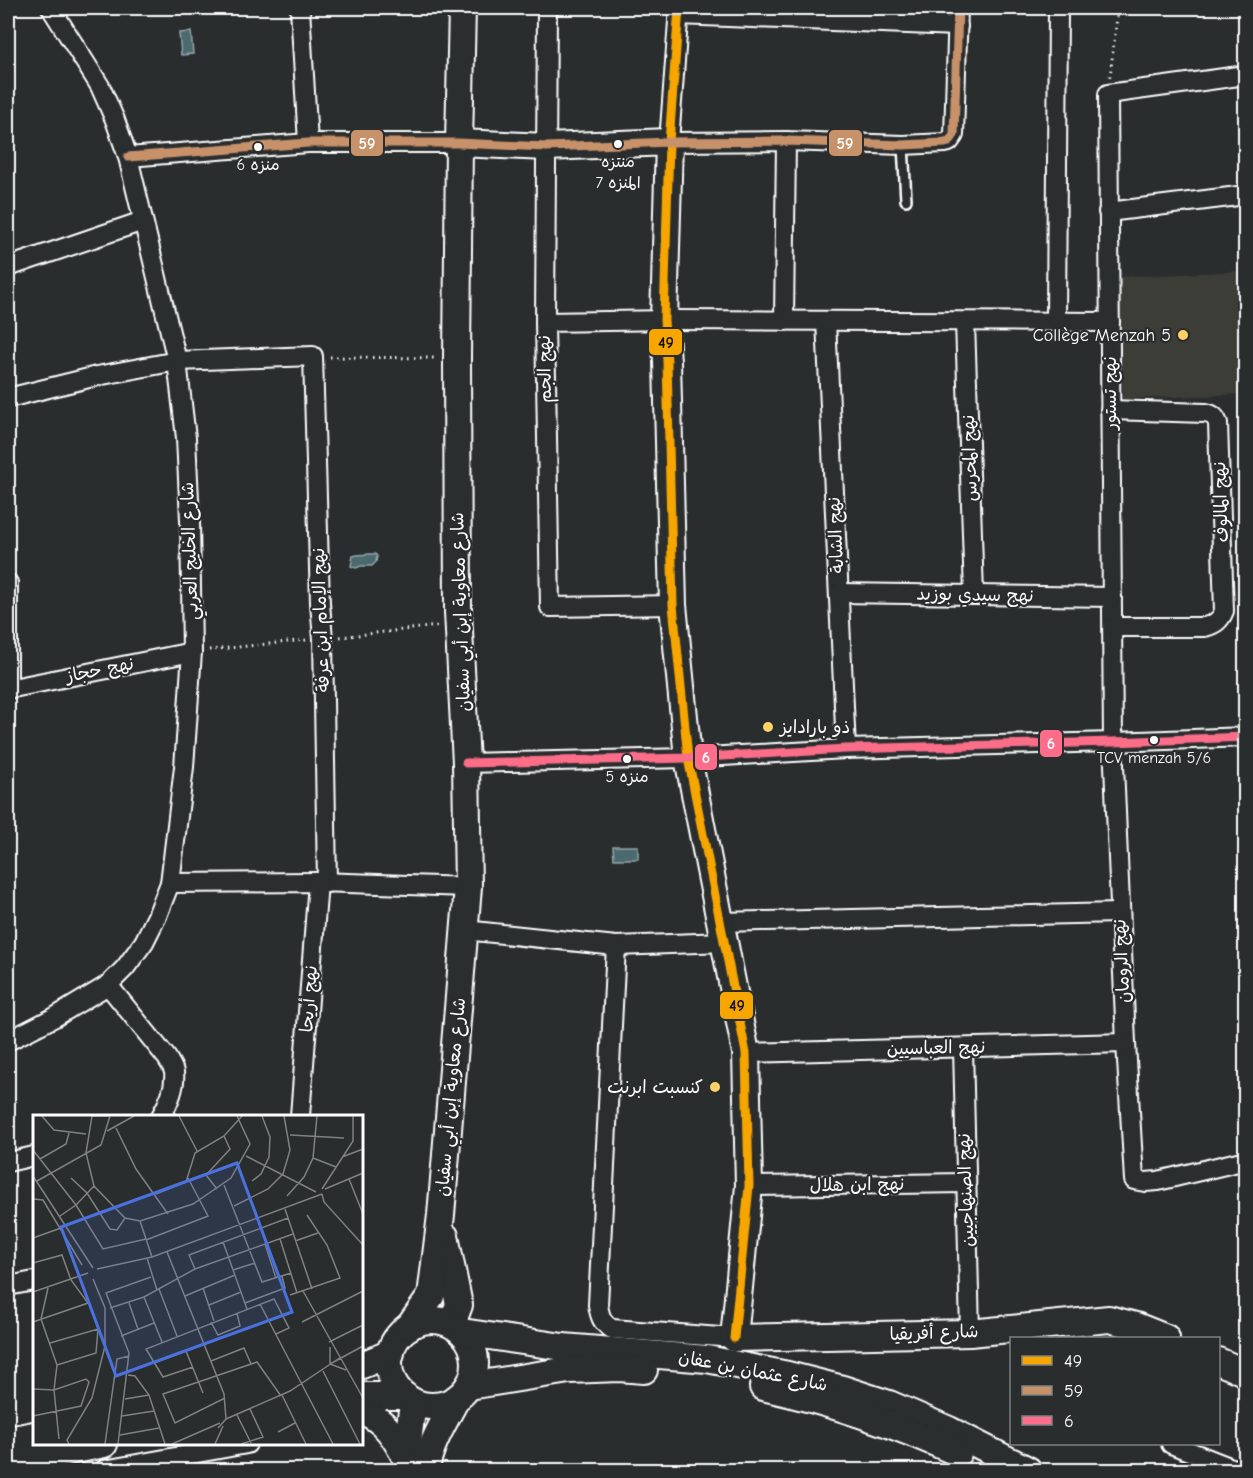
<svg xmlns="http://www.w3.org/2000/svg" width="1253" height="1478" font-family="'Comic Neue','Playpen Sans Arabic',sans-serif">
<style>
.built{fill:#3e3d39}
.water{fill:#4c6a70;stroke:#94a6a9;stroke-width:1.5}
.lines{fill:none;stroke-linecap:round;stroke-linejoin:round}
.lane-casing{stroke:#fff;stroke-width:14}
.street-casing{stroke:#fff;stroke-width:22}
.secondary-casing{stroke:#fff;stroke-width:30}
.path{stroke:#fff;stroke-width:3;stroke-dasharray:1.5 4.5;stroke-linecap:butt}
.lane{stroke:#2a2d2e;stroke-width:9}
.street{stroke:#2a2d2e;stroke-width:18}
.secondary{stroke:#2a2d2e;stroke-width:26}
.bus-1-casing{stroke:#2a2d2e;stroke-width:14}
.bus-2-casing{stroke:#2a2d2e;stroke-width:14}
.bus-3-casing{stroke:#2a2d2e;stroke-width:14}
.bus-1{stroke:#f7a600;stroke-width:9}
.bus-2{stroke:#c7916a;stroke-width:9}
.bus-3{stroke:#fb6d88;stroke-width:9}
.bus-dot{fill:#fff;stroke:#2a2d2e;stroke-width:2}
.poi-dot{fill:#ffd166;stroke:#2a2d2e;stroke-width:2}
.labels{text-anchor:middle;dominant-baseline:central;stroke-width:4.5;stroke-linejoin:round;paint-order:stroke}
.bus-label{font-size:16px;fill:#fff;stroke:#2a2d2e}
.poi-label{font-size:18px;fill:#fff;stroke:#2a2d2e;text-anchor:end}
.street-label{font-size:18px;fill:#fff;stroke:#2a2d2e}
.inset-road{fill:none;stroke:#7f8182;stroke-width:1.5}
.view{fill:#4a71e0;fill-opacity:0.15;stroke:#4a71e0;stroke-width:3}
.inset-edge{fill:none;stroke:#fff;stroke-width:3}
.line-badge{stroke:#2a2d2e;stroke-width:2}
.badge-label{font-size:16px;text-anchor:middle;font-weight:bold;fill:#fff}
.pale-badge-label{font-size:16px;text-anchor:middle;font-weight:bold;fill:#111}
</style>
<rect width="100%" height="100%" fill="#2a2d2e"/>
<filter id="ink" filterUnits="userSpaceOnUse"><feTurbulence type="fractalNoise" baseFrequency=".0167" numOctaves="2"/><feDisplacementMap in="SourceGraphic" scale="12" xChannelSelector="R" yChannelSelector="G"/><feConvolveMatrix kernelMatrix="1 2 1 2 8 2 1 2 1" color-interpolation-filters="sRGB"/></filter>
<g filter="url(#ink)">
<polygon class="built" points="1245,271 1245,394 1123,399 1118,277"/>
<g class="water">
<polygon points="191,32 193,54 181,55 179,33"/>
<path d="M370 554H375L377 556 376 562 372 566H361L356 568 351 566 353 556C359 554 364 555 370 554Z"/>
<polygon points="613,846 638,846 638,859 614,859"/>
</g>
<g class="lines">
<g class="lane-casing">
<polyline id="lane" points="903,145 906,200"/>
</g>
<g class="street-casing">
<g id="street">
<polyline points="300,8 308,143"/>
<polyline points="547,8 545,322 550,607 673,605"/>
<polyline points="679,8 669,142 786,141 903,145 945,143 949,142 954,135 958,8"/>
<polyline points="678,15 958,26"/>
<polyline points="1246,75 1108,94 1113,742 1126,1043 1134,1180 1145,1182 1158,1181 1246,1160"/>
<polyline points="128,157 308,143 459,143"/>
<polyline points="1108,212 1246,195"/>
<polyline points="8,264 14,265 143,221"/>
<polyline points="784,321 786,141"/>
<polyline points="826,321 846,749"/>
<polyline points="545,322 671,320 1110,322"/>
<polyline points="965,322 974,595"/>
<polyline points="1056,323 1058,8"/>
<polyline points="8,398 97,376 177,361 313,356 320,603 323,639 327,883"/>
<path d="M1110 410 1205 413C1212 414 1215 416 1218 423L1224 611C1220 621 1215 624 1205 627H1113"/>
<polyline points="8,583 8,689"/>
<polyline points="839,593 1112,597"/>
<polyline points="8,689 192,652"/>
<polyline points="466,763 688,758 846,749 1113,742 1246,737"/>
<polyline points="170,883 318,882 468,887"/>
<polyline points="720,922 1119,913"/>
<polyline points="465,930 616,946 725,942"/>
<path d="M616 946 598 1305C600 1317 602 1323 612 1329L734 1338"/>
<path d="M108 985 167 1058C169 1062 173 1067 174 1072 176 1088 168 1104 161 1116"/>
<polyline points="8,1041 55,1017 108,985 125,968 144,942 157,916 170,883 184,767 192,652 190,520 186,438 177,361 128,157 115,120 100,86 51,8"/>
<polyline points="963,1048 970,1333"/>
<polyline points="746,1053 1126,1043"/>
<polyline points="300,1116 318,882"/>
<polyline points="8,1162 34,1156"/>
<polyline points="749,1186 966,1183"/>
<polyline points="8,1286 34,1281"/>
<polyline points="1171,1444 1237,1470"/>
<polyline points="104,1470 247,1444"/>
</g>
</g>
<g class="secondary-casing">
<g id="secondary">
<polyline points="459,143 547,147 669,142 664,320 667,361 673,605 688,758 746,1053 749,1186 734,1338 970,1333 1109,1319 1136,1326 1166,1338"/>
<polyline points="445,1236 459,1305 452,1324"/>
<circle cx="432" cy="1363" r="43"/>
<polyline points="409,1327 431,1296 441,1215 468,887 466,763 458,612 457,358 459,143 462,8"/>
<polyline points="462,1332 563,1347 707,1359 788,1375 843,1389 889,1404 949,1430 1028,1470"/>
<polyline points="1218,1361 1246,1373"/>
<polyline points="362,1365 391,1353"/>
<polyline points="469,1386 569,1370 619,1368 644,1370"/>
<path d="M763 1387C830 1402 896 1424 958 1453"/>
<polyline points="362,1396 405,1396"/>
<path d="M362 1411C385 1420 395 1437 406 1458"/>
<polyline points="8,1440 34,1435"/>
<polyline points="8,1464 104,1444"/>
<polyline points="408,1470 406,1458 413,1402"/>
<path d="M426 1470C429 1446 444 1422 455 1401"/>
</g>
</g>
<g class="path">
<polyline points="1110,77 1118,8"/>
<polyline points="330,357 437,358"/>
<polyline points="340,637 438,626"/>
<polyline points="209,650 307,640"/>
</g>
<use href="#lane" class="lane"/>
<use href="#street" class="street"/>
<use href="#secondary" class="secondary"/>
<g class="bus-1-casing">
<polyline id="bus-1" points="679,8 669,142 664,320 667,361 673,605 688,758 746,1053 749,1186 734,1338"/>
</g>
<g class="bus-2-casing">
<polyline id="bus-2" points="128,157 308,143 459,143 547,147 669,142 786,141 903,145 945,143 949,142 954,135 958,8"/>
</g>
<g class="bus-3-casing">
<polyline id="bus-3" points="466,763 688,758 846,749 1113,742 1246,737"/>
</g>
<use href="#bus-1" class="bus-1"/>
<use href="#bus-2" class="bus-2"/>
<use href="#bus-3" class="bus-3"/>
</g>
</g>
<g class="bus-dot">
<circle cx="618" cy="144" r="5"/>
<circle cx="258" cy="147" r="5"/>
<circle cx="1154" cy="740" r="5"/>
<circle cx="627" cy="759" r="5"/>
</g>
<g class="poi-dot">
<circle cx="1183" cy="335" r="6"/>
<circle cx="768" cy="727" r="6"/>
<circle cx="715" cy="1087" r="6"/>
</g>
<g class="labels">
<g class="bus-label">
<text x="618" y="162">منتزه<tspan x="618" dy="21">المنزه 7</tspan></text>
<text x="258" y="165">منزه 6</text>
<text x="1154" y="758">TCV menzah 5/6</text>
<text x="627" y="777">منزه 5</text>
</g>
<g class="poi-label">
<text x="1171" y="335">Collège Menzah 5</text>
<text x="780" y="727" text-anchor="start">ذو بارادايز</text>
<text x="703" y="1087">كنسبت ابرنت</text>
</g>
<g class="street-label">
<text transform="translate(545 369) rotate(-91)">نهج الجم</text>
<text transform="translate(1110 393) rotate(-90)">نهج تستور</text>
<text transform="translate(970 458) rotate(-92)">نهج المحرس</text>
<text transform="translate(1221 502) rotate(-92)">نهج المالوف</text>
<text transform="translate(836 535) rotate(-93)">نهج الشابة</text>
<text transform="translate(190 551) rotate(-92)">شارع الخليج العربي</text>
<text transform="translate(975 595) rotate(1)">نهج سيدي بوزيد</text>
<text transform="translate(461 612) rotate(-92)">شارع معاوية إبن أبي سفيان</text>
<text transform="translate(321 620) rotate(-92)">نهج الإمام ابن عرفة</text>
<text transform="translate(100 670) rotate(-11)">نهج حجاز</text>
<text transform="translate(1122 961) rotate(-93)">نهج الرومان</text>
<text transform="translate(309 999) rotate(-86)">نهج أريحا</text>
<text transform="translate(936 1048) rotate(-1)">نهج العباسيين</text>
<text transform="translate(451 1097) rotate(-85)">شارع معاوية إبن أبي سفيان</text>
<text transform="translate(857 1185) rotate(-1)">نهج ابن هلال</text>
<text transform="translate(966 1190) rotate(-92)">نهج الصنهاجيين</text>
<text transform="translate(934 1333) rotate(-2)">شارع أفريقيا</text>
<text transform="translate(753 1371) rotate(11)">شارع عثمان بن عفان</text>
</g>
</g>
<g transform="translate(33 1115)">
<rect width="330" height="330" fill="#2a2d2e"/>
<path class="inset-road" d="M9 1 21 15 53 19M58 1H77M59 1 53 38 61 71 92 103 107 106 160 89 198 63 217 29 204 1M146 1 164 36M83 13 103 54 135 99M74 16 101 1M257 20 311 23M0 35 43 90 70 134 113 124M213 41 283 77M309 42 330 34M280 43 303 52M7 44 33 29 36 18M0 61 60 153M38 63 54 78 77 114 84 115 92 103M316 64 330 99M4 66 68 30 77 1M219 66 228 59 236 42 237 22 229 1M191 70 229 167 258 158M184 74 173 60 197 34 191 21M289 74 320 26V1M292 74 330 58M123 79 153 67 162 38 191 21 209 1M289 79 291 87 330 130M254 81 271 62 280 43 284 1M0 84 10 85 49 150M201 91 235 74 250 59 257 35 251 1M252 94 279 174M27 101 43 90 61 71M107 106 119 142M0 123 28 113M247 124 264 178M113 125 175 101 155 63M262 126 285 118M190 127 214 194M232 129 243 163M134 137 191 279 193 304 185 313M114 143 124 175M0 148 29 140 38 165 55 188 0 207M64 154 119 142 289 79M162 154 156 140 255 103M200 155 222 148M15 173 8 204 24 250 21 275 26 324M170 173 181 206M126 174 144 221M270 176 330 283M0 177 55 158M257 180 307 163 294 130 274 100M152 181 202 160M111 182 129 227M96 188 105 214M212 188 252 173 249 161M227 189 300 329M176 190 208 177M77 193 111 182 162 154 260 119M178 207 185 220 207 211 204 198M269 207 330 176M88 221 121 208M296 227 330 210M17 228 65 214 63 238 24 250M297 232V249L313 255M153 236 170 278M178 246 211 233 218 249M121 248 171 229M297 249 330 231M160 252 130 262 113 234 241 184 256 213 243 219M290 256 327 329M95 260 102 261 116 280 132 329M0 274 21 275 53 264 56 267 48 291 0 301M249 280 273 329M192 283 142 308 130 279 224 247 248 281M92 284 116 280M204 300 218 328M89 301 121 296M193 304 257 276 308 242M245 317 262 308M87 320 126 313M36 329 34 325 59 283 72 231V193L60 164M72 329 84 244 96 241M85 329 96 238 73 178 118 162M139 329 187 308M182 329 190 311M208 329 230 322 217 294"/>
<path class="view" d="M204 48 259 197 83 261 28 112Z"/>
<rect width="330" height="330" class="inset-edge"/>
</g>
<g class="line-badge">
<rect x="350" y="129" width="34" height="28" rx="6" fill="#c7916a"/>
<rect x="828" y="129" width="35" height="28" rx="6" fill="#c7916a"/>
<rect x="648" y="328" width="35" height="28" rx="6" fill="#f7a600"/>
<rect x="1039" y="729" width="24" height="29" rx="6" fill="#fb6d88"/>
<rect x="694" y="743" width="24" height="28" rx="6" fill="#fb6d88"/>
<rect x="719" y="991" width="35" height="29" rx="6" fill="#f7a600"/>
</g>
<g class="badge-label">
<text x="367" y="149">59</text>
<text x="845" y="149">59</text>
<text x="1051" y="749">6</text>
<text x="706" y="763">6</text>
</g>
<g class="pale-badge-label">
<text x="666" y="348">49</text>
<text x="737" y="1011">49</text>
</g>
<rect width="1253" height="1478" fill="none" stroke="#2a2d2e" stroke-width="30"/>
<rect x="15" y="15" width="1223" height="1448" fill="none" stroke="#fff" stroke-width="2" filter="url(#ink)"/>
<rect x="1010" y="1337" width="210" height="108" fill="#2a2d2e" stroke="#7f8182" stroke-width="1.5"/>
<rect x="1022" y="1356" width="30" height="9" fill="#f7a600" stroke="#7f8182" stroke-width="1.5"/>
<text x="1064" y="1367" font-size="18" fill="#ffffff">49</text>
<rect x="1022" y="1386" width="30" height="9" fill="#c7916a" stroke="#7f8182" stroke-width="1.5"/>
<text x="1064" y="1397" font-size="18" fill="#ffffff">59</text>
<rect x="1022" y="1416" width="30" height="9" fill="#fb6d88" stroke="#7f8182" stroke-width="1.5"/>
<text x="1064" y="1427" font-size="18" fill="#ffffff">6</text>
</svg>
